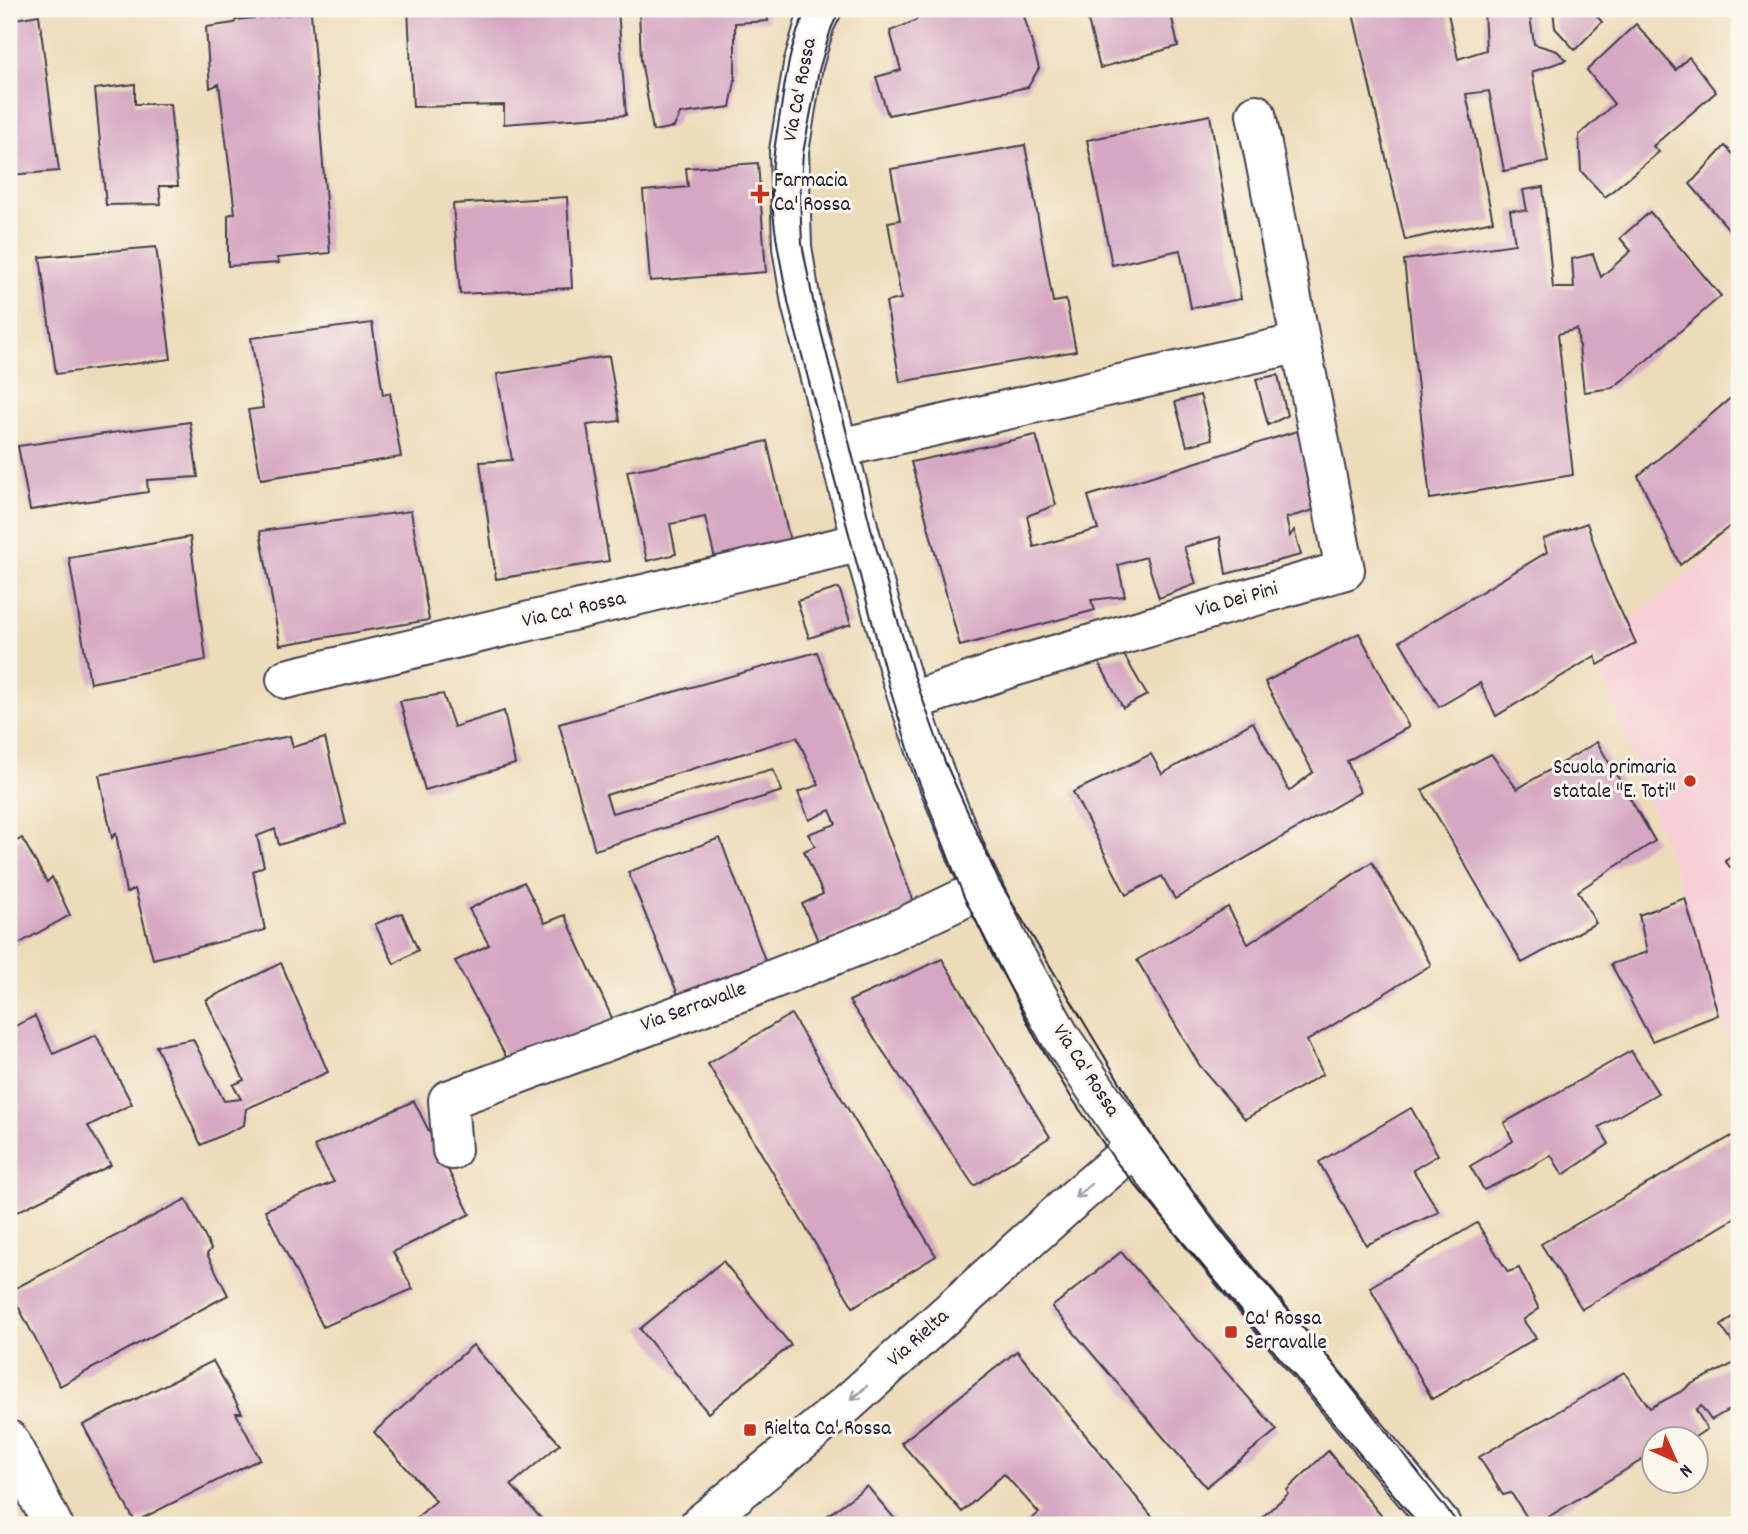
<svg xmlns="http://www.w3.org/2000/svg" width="1748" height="1534" font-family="Dekko,sans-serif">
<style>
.built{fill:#f6cfd6}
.building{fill:#d5a7c2}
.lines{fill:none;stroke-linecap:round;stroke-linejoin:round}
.street-casing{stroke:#403e4e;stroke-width:42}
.secondary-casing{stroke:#403e4e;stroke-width:42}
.street{stroke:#fff;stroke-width:38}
.secondary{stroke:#fff;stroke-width:38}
.tram{stroke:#22223b;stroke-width:2}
.oneway{stroke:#9c9ca7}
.poi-dot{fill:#c8321e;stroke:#fbf7ec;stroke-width:2.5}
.labels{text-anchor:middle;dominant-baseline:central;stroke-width:6;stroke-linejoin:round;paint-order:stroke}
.street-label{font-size:21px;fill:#22223b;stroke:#fbf7ec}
.poi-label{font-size:21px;fill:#22223b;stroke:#fbf7ec;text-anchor:start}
</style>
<rect width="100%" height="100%" fill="#fbf7ec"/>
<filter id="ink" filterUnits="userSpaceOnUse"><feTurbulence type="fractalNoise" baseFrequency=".0143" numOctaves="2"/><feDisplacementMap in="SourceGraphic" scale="14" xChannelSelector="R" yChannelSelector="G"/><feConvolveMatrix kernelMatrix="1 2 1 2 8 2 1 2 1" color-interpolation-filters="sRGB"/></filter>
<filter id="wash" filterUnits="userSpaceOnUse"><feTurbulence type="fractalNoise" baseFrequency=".00686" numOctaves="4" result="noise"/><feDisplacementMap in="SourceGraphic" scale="28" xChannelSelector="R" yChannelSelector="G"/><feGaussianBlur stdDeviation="1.57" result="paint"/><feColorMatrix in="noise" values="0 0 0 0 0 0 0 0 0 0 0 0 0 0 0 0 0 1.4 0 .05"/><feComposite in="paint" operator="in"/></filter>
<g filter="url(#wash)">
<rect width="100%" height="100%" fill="#eddcba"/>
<polygon class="built" points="1739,532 1739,1057 1718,1015 1685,898 1598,665 1636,643 1626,623"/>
<g id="blocks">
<g class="building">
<polygon points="408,9 512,9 512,19 596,13 605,9 618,9 626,115 504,124 504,105 413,107"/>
<polygon points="639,9 767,9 768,21 735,23 735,81 730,107 680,114 674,127 653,131 641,60"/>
<polygon points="924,9 1022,9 1039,68 1028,87 888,115 876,77 901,70 890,31 915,21"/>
<polygon points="1085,9 1170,9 1178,46 1100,68"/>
<polygon points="1352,9 1447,9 1458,59 1486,50 1484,9 1529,9 1534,44 1557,51 1566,60 1532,72 1548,162 1504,171 1489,91 1466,94 1493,221 1405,240"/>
<polygon points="1553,9 1591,9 1602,22 1575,50 1555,28"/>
<polygon points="311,12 330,253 277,258 279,263 228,266 228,215 235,213 219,84 210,88 206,27 234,23 236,20"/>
<polygon points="39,15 59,171 9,175 9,20"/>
<polygon points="1636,24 1676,70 1689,57 1716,92 1653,146 1659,152 1605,197 1581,171 1579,135 1614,104 1587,70"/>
<polygon points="135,84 135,104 170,104 178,186 159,186 161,204 106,205 95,89"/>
<polygon points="1210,115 1241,299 1191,308 1180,250 1112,265 1087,140"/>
<polygon points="1025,145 1053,302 1066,300 1076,351 900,382 886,302 901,299 888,222 900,220 891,169"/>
<polygon points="1725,146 1739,160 1739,241 1690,184"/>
<polygon points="758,163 766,272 650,281 643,191 688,187 686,168"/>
<polygon points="1543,187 1553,288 1574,288 1572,259 1593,254 1601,277 1631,251 1620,238 1650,212 1721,296 1633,372 1612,388 1584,392 1577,329 1558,334 1573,475 1430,499 1404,260 1515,244 1510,210 1527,211 1523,190"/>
<polygon points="567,197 572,288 460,294 453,204"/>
<polygon points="156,247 171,359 56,374 40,257"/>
<polygon points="372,323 383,395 390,393 401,457 261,479 248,410 263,408 251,338"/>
<polygon points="609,356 620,421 587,425 609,561 496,579 480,462 512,460 497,374"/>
<polygon points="1278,375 1287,416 1268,425 1256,379"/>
<polygon points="1739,391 1739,519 1680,565 1638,476"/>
<polygon points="1200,395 1212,439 1187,446 1175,402"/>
<polygon points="190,422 198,477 147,480 148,492 30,510 18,446"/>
<polygon points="1297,431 1321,508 1286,518 1290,536 1294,530 1301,555 1226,574 1220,537 1184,547 1196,584 1159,598 1146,557 1118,565 1125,596 1091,600 1095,610 960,646 911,462 1036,435 1056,505 1027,516 1034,547 1098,529 1088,496"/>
<polygon points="767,441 792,550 717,567 705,517 670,524 676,554 647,561 627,471 692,459"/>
<polygon points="411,511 429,620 280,645 260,531"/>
<polygon points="1587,523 1606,580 1636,643 1598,665 1595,656 1496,716 1480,683 1439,707 1400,641 1547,552 1543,539"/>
<polygon points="190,537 206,660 90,683 69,558"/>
<polygon points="839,588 851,624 809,638 797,601"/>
<polygon points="1359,633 1409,727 1347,761 1360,792 1175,899 1162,876 1126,895 1073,792 1151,754 1162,774 1253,722 1289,791 1313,772 1265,682"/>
<polygon points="817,652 915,905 819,943 802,904 823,894 804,851 815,846 808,834 836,824 830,810 809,820 798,792 819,785 797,737 606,795 612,813 773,769 782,791 595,850 559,724"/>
<polygon points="1124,655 1147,695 1123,708 1097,659"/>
<polygon points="443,694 454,727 504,711 515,764 425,790 400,701"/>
<polygon points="290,736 293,747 325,738 346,824 279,845 275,829 257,836 264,866 253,871 265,930 153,959 135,889 126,893 116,833 112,838 99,775"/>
<polygon points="1597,742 1655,841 1578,891 1596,923 1522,963 1422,790 1491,754 1517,789"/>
<polygon points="22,838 47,882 52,877 70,915 9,949 9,845"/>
<polygon points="720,838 767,966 681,1002 628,872"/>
<polygon points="1739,850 1739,878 1725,861"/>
<polygon points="1372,862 1431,965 1307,1041 1323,1074 1245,1119 1200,1066 1137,960 1228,907 1248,944"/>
<polygon points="524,882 545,923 565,915 612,1018 512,1068 455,961 489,945 469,909"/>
<polygon points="1685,898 1718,1015 1652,1041 1611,964 1647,952 1639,915"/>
<polygon points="402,913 418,950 394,964 375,924"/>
<polygon points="942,959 1050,1137 974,1186 849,1001"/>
<polygon points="281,963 328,1072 246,1109 244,1125 201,1145 156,1046 193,1039 224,1101 241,1099 233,1085 244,1080 206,1000"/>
<polygon points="791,1014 936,1256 853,1307 708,1064"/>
<polygon points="35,1016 53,1054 96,1035 132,1104 88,1126 111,1165 9,1216 9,1029"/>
<polygon points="1631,1051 1658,1093 1599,1127 1609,1144 1563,1175 1551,1155 1527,1169 1484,1190 1470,1166 1513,1141 1504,1123"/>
<polygon points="414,1101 470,1214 393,1252 413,1289 323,1327 265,1210 334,1182 314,1146"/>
<polygon points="1411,1108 1438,1155 1413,1170 1439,1212 1366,1245 1319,1162"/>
<polygon points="1739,1132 1739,1216 1582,1309 1541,1244"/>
<polygon points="186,1199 211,1249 207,1254 228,1295 60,1386 10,1291"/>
<polygon points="1477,1223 1508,1272 1519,1268 1539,1309 1523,1320 1536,1338 1432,1399 1370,1287"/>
<polygon points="1121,1252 1277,1430 1206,1487 1052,1307"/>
<polygon points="723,1261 791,1345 708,1413 640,1329"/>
<polygon points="1739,1312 1739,1352 1721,1326"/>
<polygon points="473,1345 560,1444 511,1485 547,1525 408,1525 436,1501 374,1432"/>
<polygon points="1017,1351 1159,1525 1024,1525 1039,1513 1004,1474 962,1512 901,1443"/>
<polygon points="213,1361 242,1413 236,1413 260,1459 135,1522 83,1425"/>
<polygon points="1739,1361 1739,1404 1711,1420 1701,1406 1696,1410 1707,1429 1692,1439 1653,1439 1653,1462 1647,1457 1535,1525 1532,1525 1511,1493 1503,1495 1479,1457 1607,1383 1624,1372 1650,1408 1684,1390 1689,1385"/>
<polygon points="1328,1451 1389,1525 1265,1525 1260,1519 1288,1494 1287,1490"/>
<polygon points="867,1486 900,1525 815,1525"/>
</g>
</g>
</g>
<g filter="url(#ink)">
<use href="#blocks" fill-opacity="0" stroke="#403e4e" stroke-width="2"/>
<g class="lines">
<g class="street-casing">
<g id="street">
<polyline points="839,448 1300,343"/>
<polyline points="286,679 862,542"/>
<polyline points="909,702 1013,667 1345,570 1256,114"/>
<polyline points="452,1150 448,1100 743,991 888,934 983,889"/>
<polyline points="9,1440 53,1525"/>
<polyline points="699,1525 848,1403 1073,1200 1135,1147"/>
</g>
</g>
<g class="secondary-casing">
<polyline id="secondary" points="822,9 815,23 803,65 789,151 792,247 801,303 862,542 902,680 932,767 970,862 1011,948 1060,1036 1135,1147 1203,1237 1441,1525"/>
</g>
<use href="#street" class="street"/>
<use href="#secondary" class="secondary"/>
<g class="tram">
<path d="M807 9C791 40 786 74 781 108 776 136 771 165 772 193 773 231 782 269 789 306L889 686 916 774 964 897 1035 1037 1071 1097 1117 1163 1419 1525"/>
<polyline points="840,9 831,29 819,70 803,153 800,197 802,244 813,300 874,540 914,675 945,762 999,881 1151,1134 1218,1227 1331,1361 1459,1525"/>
</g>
</g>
<defs><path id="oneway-shaft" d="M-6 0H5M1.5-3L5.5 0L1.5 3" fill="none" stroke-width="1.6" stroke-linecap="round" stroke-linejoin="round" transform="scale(1.75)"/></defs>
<g class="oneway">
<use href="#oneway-shaft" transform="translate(1083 1191) rotate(140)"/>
<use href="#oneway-shaft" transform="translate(859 1393) rotate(138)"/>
</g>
</g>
<g class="poi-dot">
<path d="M756.5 183.5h7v7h7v7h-7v7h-7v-7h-7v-7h7z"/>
<circle cx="1690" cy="781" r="7"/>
<rect x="1224" y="1325" width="14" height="14" rx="3.5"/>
<rect x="743" y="1423" width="14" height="14" rx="3.5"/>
</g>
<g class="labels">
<g class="street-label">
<text transform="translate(801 90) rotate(-79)">Via Ca' Rossa</text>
<text transform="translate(1237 601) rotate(-16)">Via Dei Pini</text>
<text transform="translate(574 611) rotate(-13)">Via Ca' Rossa</text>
<text transform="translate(694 1008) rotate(-20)">Via Serravalle</text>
<text transform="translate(1085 1071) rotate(57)">Via Ca' Rossa</text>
<text transform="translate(919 1339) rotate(-42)">Via Rielta</text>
</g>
<g class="poi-label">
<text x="774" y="182">Farmacia<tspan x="774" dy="24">Ca' Rossa</tspan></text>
<text x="1676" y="769" text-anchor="end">Scuola primaria<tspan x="1676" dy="24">statale "E. Toti"</tspan></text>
<text x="1245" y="1320">Ca' Rossa<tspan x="1245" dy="24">Serravalle</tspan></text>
<text x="764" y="1430">Rielta Ca' Rossa</text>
</g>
</g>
<rect width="1748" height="1534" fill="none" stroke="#fbf7ec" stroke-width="35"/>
<g transform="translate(1675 1460) rotate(135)"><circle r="33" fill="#fbf7ec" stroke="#a4a2a5" stroke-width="2"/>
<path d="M0-5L12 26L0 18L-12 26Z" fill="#c8321e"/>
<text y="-10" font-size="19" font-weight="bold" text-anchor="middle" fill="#22223b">N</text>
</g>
</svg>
